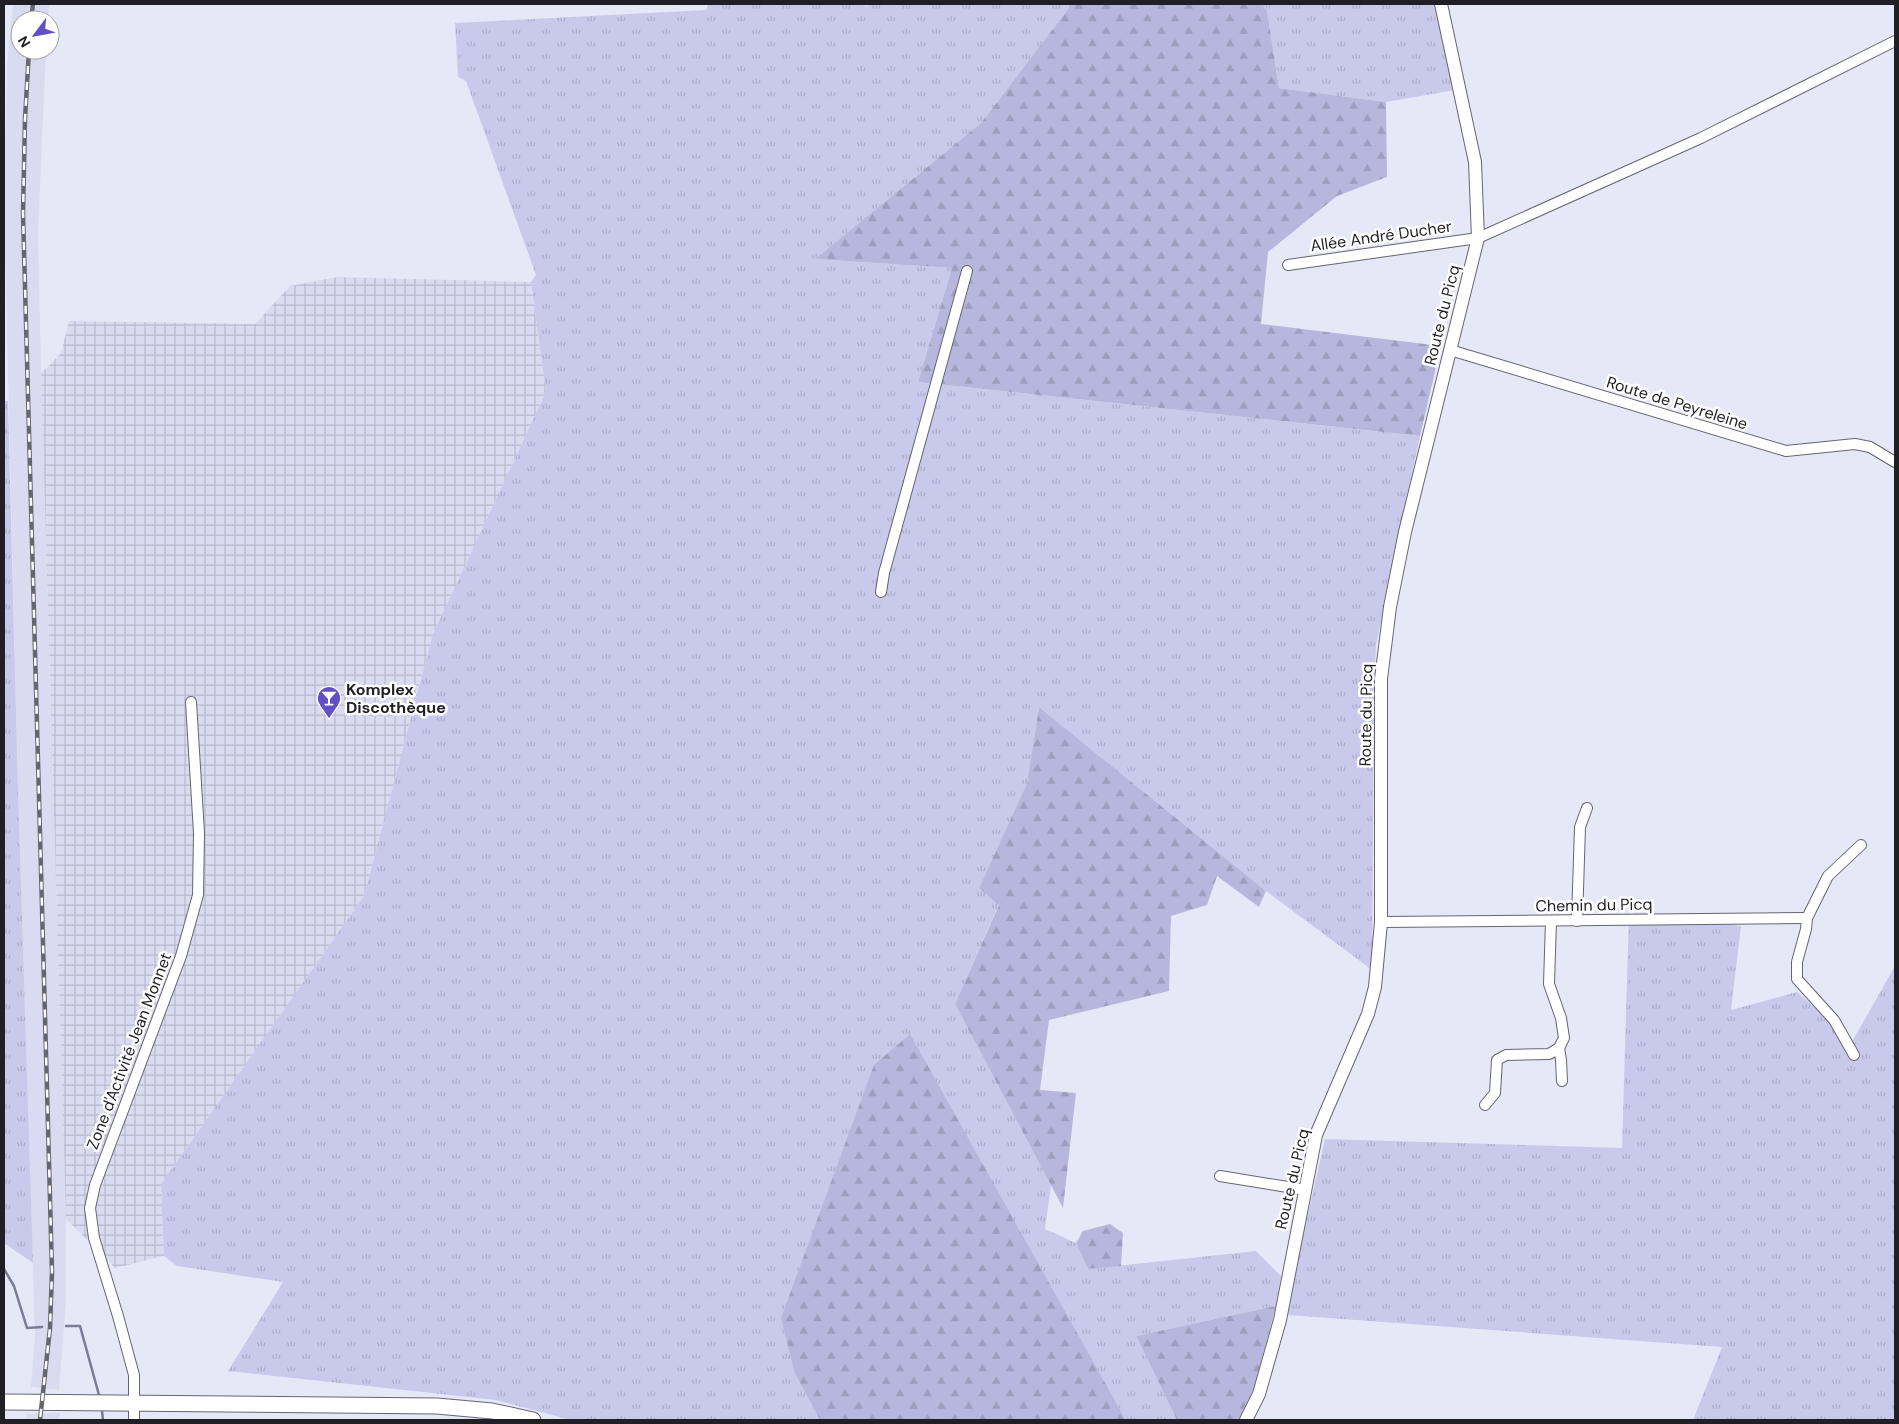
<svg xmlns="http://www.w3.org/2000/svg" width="1899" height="1424" font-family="'DM Sans',sans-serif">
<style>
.built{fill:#dadaf0}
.industrial{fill:url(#industrial-grid)}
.grass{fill:url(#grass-tufts)}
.forest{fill:url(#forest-firs)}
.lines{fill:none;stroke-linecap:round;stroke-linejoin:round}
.stream{stroke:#7b7b97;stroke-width:2.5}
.minor-casing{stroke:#656572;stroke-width:12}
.tertiary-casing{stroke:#656572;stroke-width:14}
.secondary-casing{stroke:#656572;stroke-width:17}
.minor{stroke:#fff;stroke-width:10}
.tertiary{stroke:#fff;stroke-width:12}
.secondary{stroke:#fff;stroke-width:15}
.rail-casing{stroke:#66666f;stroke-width:4.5}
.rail{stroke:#fff;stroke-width:2.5;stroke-dasharray:8;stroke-linecap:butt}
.labels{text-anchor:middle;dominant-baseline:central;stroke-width:5;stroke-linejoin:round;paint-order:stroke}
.street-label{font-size:16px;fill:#1f1f25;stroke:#fff}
.poi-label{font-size:16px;font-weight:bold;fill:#1f1f25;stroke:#fff;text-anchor:start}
</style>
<defs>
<pattern id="industrial-grid" width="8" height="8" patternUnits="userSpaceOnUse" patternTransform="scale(1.25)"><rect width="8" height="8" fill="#dadaf0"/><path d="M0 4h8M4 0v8" fill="none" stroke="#bbbbce"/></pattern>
<pattern id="grass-tufts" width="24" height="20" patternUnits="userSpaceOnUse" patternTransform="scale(1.25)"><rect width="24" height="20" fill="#c9c9ec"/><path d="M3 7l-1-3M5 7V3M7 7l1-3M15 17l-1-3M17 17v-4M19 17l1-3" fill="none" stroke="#acacca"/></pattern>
<pattern id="forest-firs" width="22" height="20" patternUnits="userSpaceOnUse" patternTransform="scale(1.25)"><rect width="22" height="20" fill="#b7b7dd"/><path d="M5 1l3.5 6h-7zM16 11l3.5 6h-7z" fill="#9d9dbe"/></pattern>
</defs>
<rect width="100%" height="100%" fill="#e7e8f7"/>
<g class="built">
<polygon points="13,4 49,4 48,20 20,20 20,50 46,50 38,232 41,372 66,1219 66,1301 59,1390 31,1387 35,1336 18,790 4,204 7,65"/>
<polygon points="60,1413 59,1420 26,1420 27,1414"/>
</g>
<polygon class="industrial" points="337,277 531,282 546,392 433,634 364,896 161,1184 164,1256 115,1268 66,1219 41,372 48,367 61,353 69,321 255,324 290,286"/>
<g class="grass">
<polygon points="708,4 865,4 866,6 871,4 1069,4 1069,8 981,123 815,259 952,268 918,382 1420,436 1376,645 1374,694 1372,970 1266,891 1039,707 1027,783 979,888 999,904 955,1004 1051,1185 1045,1229 1076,1243 1088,1269 1256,1251 1281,1276 1276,1306 1136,1336 1177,1420 1126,1420 910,1035 795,1374 820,1420 571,1420 496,1400 228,1371 283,1282 177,1266 164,1256 161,1184 364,896 433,634 546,392 531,282 536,275 466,81 458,77 455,23 706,10"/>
<polygon points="1260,4 1443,4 1455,90 1386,102 1279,88 1267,10"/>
<polygon points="4,401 8,401 18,790 33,1263 4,1243"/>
<polygon points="1650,913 1741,926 1731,1010 1797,992 1853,1040 1895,966 1895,1420 1693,1420 1722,1347 1288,1315 1293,1280 1325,1139 1622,1148 1629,914"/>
</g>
<g class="forest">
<polygon points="1069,4 1260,4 1267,10 1279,88 1386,102 1387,177 1337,196 1268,252 1261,324 1441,346 1420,436 918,382 952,268 815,259 981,123 1069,8"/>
<polygon points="1039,707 1266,891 1259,907 1217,876 1207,905 1171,916 1169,991 1049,1020 1040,1090 1076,1093 1063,1208 955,1004 999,905 979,888 1027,783"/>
<polygon points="910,1034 1126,1420 820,1420 795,1374 781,1318 874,1065"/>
<polygon points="1110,1224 1123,1233 1121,1266 1088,1269 1076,1243 1083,1231"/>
<polygon points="1276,1306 1254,1388 1238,1420 1177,1420 1136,1336"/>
</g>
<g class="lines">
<g class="stream">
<polyline points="4,1269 14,1286 27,1328 42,1327"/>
<polyline points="66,1326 80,1326 99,1395"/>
<polyline points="102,1411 103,1420"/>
</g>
<g class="minor-casing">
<g id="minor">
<polyline points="1288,265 1478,238 1701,138 1895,41"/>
<polyline points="1450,350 1786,451 1855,444 1870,447 1895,462"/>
<polyline points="881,592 884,573 967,271"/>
<polyline points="1577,921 1580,827 1587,808"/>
<polyline points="1381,922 1807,918"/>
<polyline points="1559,1048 1561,1060 1562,1081"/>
<polyline points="1854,1055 1834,1020 1797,979 1797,962 1806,929 1807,918 1828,876 1861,845"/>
<polyline points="1485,1105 1495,1093 1497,1060 1506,1055 1549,1054 1559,1048 1564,1038 1561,1018 1549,984 1551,921"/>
<polyline points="1220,1176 1306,1190"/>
<polyline points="134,1420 134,1375 118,1316 94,1238 90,1208 95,1185 181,956 198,895 199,833 191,702"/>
</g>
</g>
<g class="tertiary-casing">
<polyline id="tertiary" points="1246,1420 1259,1394 1280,1320 1316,1135 1368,1014 1375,987 1381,922 1381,679 1390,607 1405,532 1478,238 1475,162 1441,4"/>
</g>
<g class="secondary-casing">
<polyline id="secondary" points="4,1402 437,1406 492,1411 533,1420"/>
</g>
<use href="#minor" class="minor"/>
<use href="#tertiary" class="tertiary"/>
<use href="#secondary" class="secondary"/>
<g class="rail-casing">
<g id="rail">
<polyline points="31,20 33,4"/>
<polyline points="29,50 25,119 23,213 52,1272 50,1328 40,1420"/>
</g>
</g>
<use href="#rail" class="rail"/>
</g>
<defs>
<g id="bar-pin" transform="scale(1.25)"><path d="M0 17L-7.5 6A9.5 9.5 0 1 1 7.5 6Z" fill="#614fc8" stroke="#fff"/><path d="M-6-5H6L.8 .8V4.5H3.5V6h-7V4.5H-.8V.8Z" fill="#fff"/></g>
</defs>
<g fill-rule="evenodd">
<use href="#bar-pin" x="329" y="698"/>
</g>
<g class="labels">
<g class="street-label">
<text transform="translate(1381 236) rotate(-8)">Allée André Ducher</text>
<text transform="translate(1442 315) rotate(-76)">Route du Picq</text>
<text transform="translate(1677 403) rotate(17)">Route de Peyreleine</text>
<text transform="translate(1366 715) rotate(-89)">Route du Picq</text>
<text transform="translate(1594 905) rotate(-1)">Chemin du Picq</text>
<text transform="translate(129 1051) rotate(-69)">Zone d'Activité Jean Monnet</text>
<text transform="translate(1292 1179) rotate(-77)">Route du Picq</text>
</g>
<g class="poi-label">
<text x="346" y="689">Komplex<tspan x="346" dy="18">Discothèque</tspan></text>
</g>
</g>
<rect width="1899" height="1424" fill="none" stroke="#1f1f25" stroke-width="10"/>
<g transform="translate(35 35) rotate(238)"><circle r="24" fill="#ffffff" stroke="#a5a5a8"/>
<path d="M0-4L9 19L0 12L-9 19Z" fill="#614fc8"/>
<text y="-8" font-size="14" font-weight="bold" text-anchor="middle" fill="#1f1f25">N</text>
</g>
</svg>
